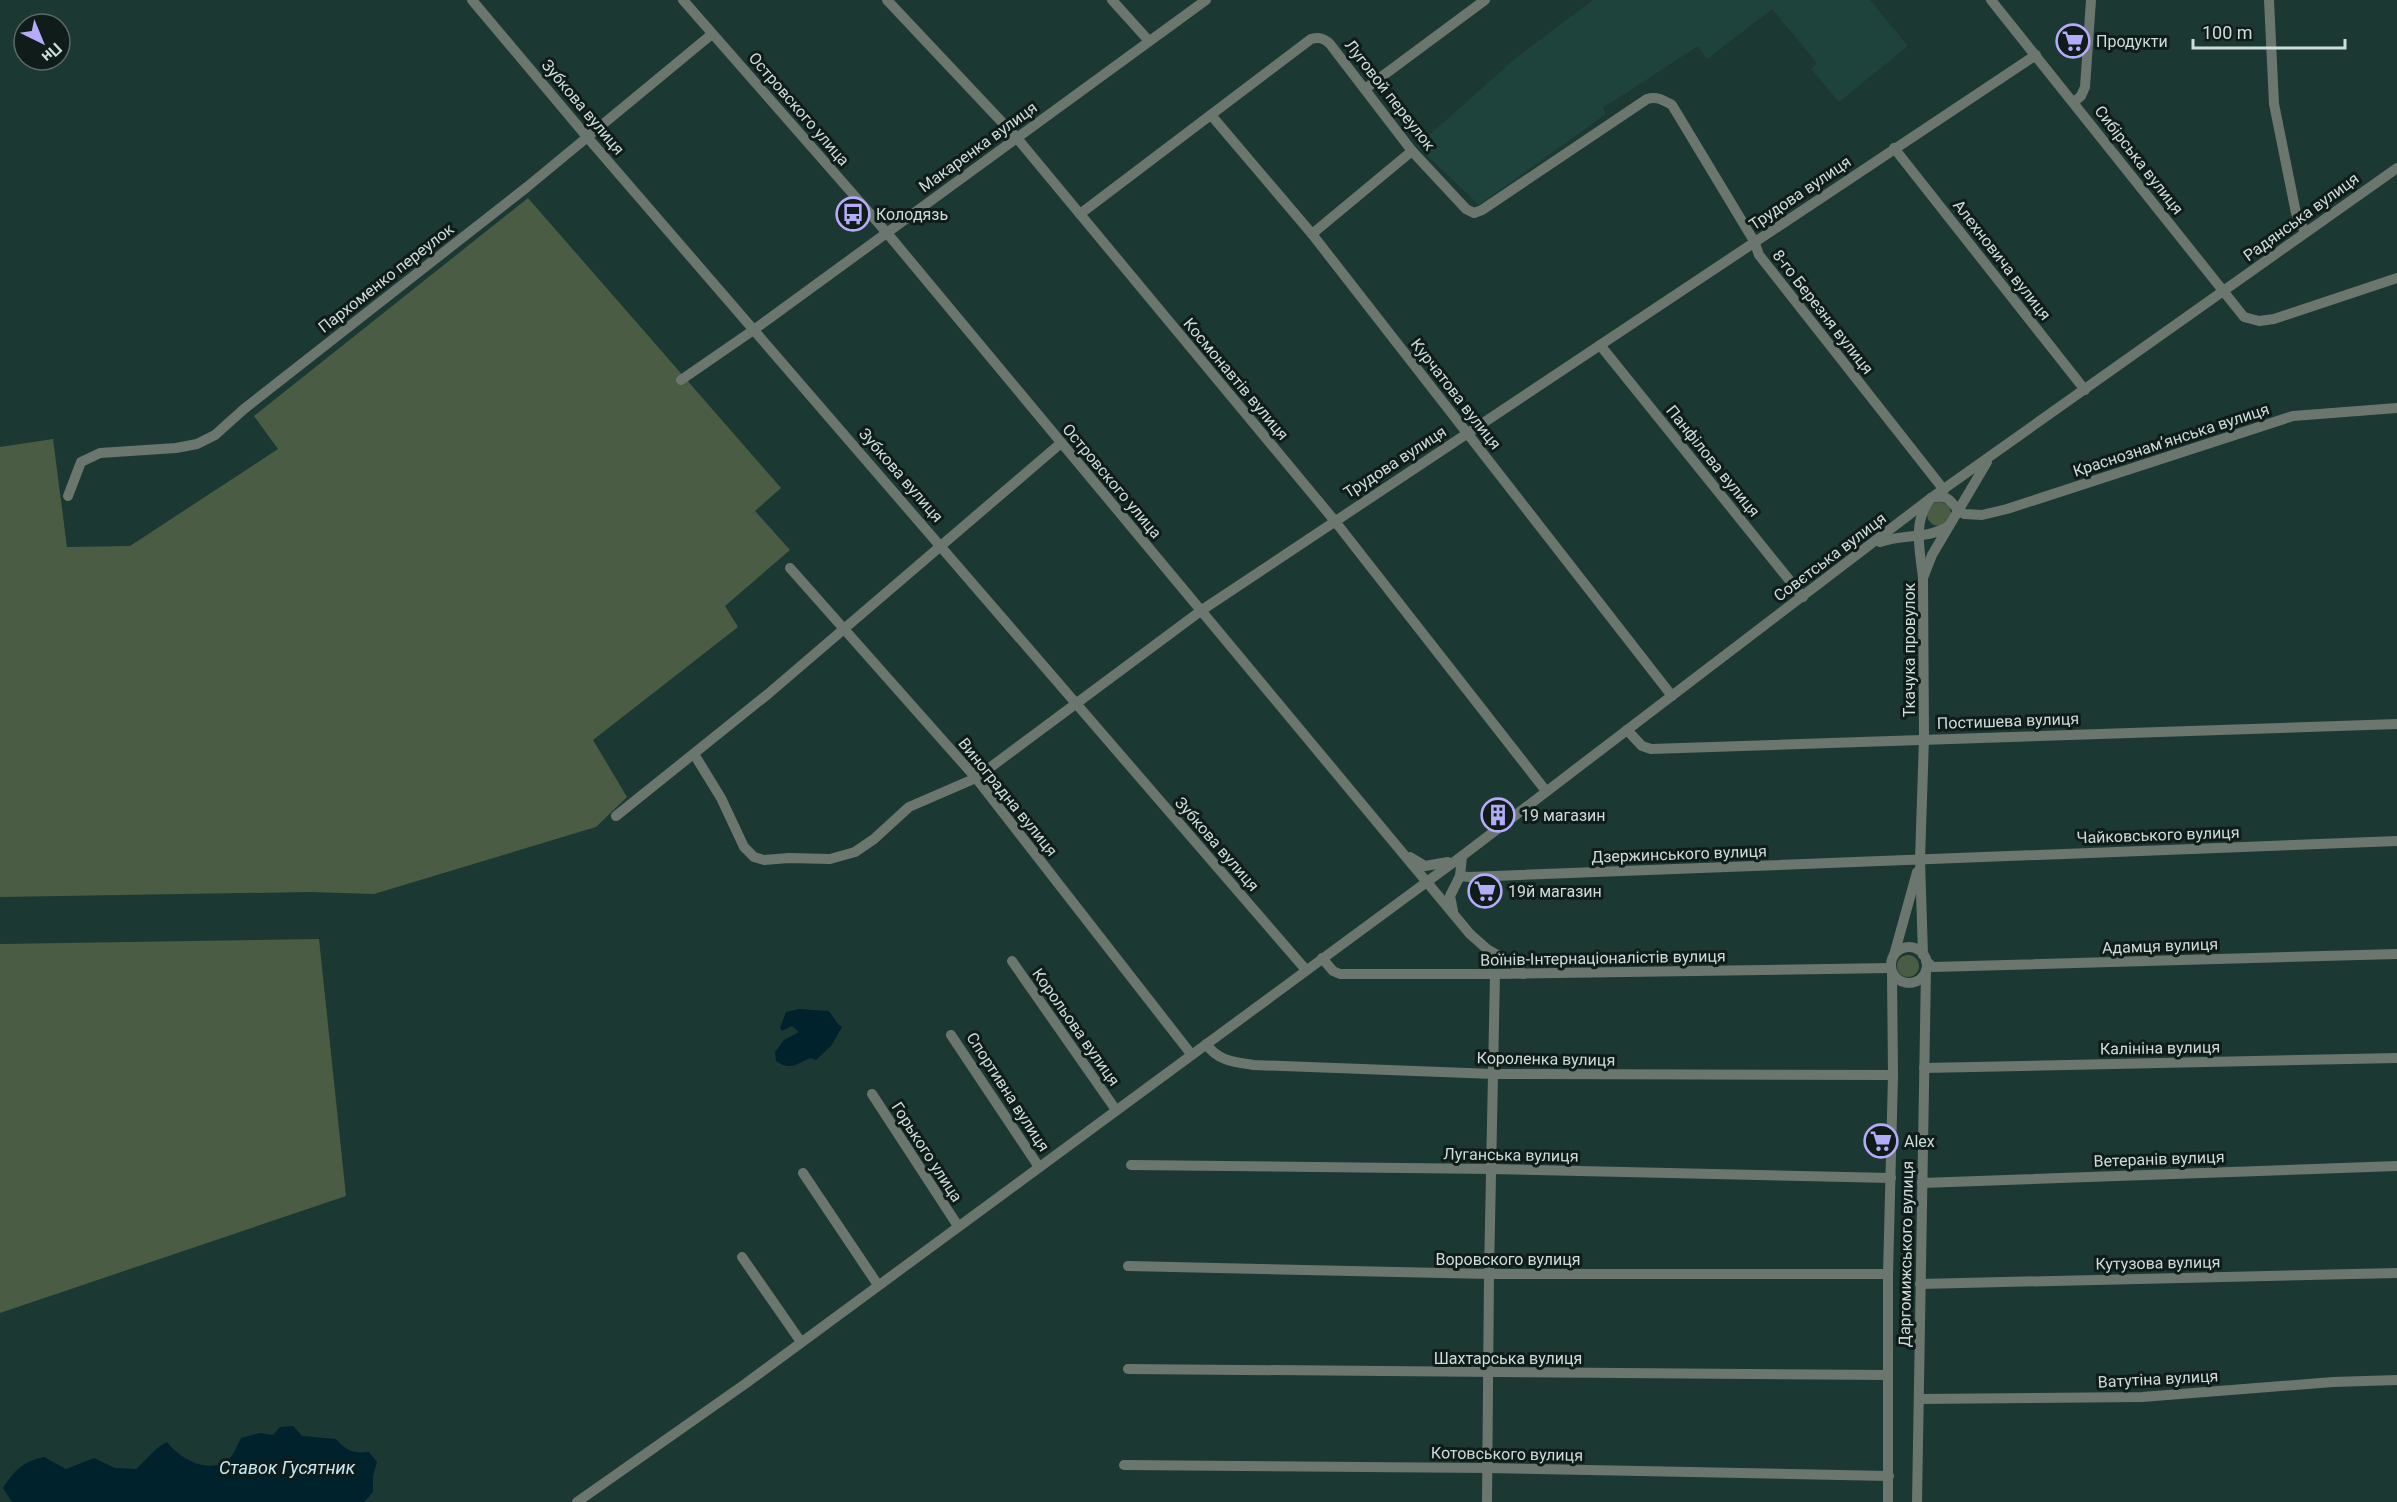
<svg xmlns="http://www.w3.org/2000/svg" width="2397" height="1502" font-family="Roboto,sans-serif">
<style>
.built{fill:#1d433c}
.green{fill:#4b5c44}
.water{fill:#00222d}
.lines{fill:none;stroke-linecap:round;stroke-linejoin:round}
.minor{stroke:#6b766f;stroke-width:10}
.labels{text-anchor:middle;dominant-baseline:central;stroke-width:6;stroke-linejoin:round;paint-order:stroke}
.poi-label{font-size:16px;fill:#cdddd9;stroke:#101c1a;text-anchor:start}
.street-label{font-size:16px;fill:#cdddd9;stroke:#101c1a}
.water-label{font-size:18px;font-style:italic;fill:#c3eaf8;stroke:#101c1a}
</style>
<rect width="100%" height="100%" fill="#1c3832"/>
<polygon class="built" points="1593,0 1870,0 1908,46 1839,102 1811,69 1817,63 1772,9 1707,59 1698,46 1603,108 1606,114 1479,205 1417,146 1517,57"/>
<g class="green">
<polygon points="528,198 781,488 755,511 790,550 725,606 738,627 593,740 627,797 596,827 374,894 310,892 0,897 0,447 53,439 67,547 130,546 278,449 254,416"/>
<circle cx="1939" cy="514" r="12"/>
<polygon points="319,939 346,1196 0,1313 0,944"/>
<circle cx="1908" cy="966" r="11"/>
</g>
<g class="water">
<path d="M799 1009 829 1011 838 1024 842 1027 831 1046 816 1060 810 1058C797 1064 790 1071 776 1061L775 1052 784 1040 799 1032 792 1026 782 1031 780 1028 786 1012Z"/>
<path d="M293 1426 302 1436 336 1439C346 1450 353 1454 369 1452L377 1462 373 1476V1492L364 1502H12L3 1488C15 1470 22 1462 44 1457L66 1469 94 1458 115 1468 136 1469C147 1460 154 1448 167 1442 179 1458 209 1476 229 1459 234 1454 238 1444 241 1438L260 1433 273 1435 280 1427Z"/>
</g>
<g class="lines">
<g class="minor">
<polyline points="472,0 588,138 1306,970"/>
<polyline points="683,0 887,233 1470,934 1487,949 1515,965 1523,974"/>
<polyline points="887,0 1016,137 1334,520 1546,791"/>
<polyline points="1112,0 1149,41"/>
<polyline points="1991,0 2244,317 2259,321 2274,319 2397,278"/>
<polyline points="2269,0 2274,104 2296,213 2305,232"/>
<polyline points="1365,89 1485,0"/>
<polyline points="2074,102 2081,96 2085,87 2091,0"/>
<polyline points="1211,115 1312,234 1672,696"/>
<polyline points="1894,148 2085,390"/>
<path d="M1080 214 1311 39C1319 37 1324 38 1330 44L1412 151 1466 209 1474 213 1482 210 1647 99C1657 96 1663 100 1672 105L1754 241 1759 255 1944 490"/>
<polyline points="1312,234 1412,151"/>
<polyline points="1600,345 1803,597"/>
<polyline points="681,380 755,329 1206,0"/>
<polyline points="68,496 81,462 100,453 176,448 197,444 215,435 244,409 527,187 712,34"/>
<path d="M1880 542C1903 534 1929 539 1949 526"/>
<polyline points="790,568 976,778 1191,1054"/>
<path d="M1923 578C1920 550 1912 521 1931 498 1953 493 1949 505 1964 514L1982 515 2007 509 2293 416 2397 408"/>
<polyline points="1627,730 1642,746 1651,749 2397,724"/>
<polyline points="694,754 721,798 744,847 754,857 764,860 789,858 830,859 855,852 874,839 909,807 976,778 1202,610 2036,55"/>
<polyline points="616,816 768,694 1061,443"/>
<polyline points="1462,856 1460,876 1469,877 2397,841"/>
<polyline points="1410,857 1425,866 1448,862"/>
<polyline points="1453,911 1450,896 1460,876"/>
<circle cx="1909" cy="965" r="18"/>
<polyline points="1894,955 1917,872"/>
<polyline points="1923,955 1920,860 1924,738 1923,578 1932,555 1987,462"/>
<polyline points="1322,958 1333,971 1340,974 1495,974 1891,968"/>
<polyline points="1012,961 1116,1110"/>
<polyline points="1926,961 1933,967 2397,954"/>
<polyline points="951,1035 1039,1167"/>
<path d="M1206 1044C1218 1061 1234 1062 1254 1065L1494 1074 1893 1075"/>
<polyline points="1924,1068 2397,1058"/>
<polyline points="872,1094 958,1226"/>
<polyline points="1131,1165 1491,1169 1891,1178"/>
<polyline points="803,1173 878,1285"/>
<polyline points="1922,1183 2397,1166"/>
<polyline points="742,1257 801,1342"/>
<polyline points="1128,1266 1489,1274 1888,1274"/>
<polyline points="1920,1284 2397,1273"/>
<polyline points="1128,1369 1888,1375"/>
<polyline points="1919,1399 2142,1397 2333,1382 2397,1380"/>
<polyline points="1124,1465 1488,1468 1889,1476"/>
<polyline points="577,1502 745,1384 1462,856 1931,498 2397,168"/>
<polyline points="1487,1502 1489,1274 1495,974"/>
<polyline points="1888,1502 1888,1274 1893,1075 1892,973"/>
<polyline points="1917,1502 1926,970"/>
</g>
</g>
<defs>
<g id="supermarket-ring" transform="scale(1.725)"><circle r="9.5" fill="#101c1a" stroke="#b4acf9" stroke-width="1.5"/><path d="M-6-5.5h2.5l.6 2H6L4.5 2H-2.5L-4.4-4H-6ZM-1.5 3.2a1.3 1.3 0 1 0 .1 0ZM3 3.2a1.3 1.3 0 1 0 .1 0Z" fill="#b4acf9"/></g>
<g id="bus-ring" transform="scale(1.725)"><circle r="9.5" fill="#101c1a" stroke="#b4acf9" stroke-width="1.5"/><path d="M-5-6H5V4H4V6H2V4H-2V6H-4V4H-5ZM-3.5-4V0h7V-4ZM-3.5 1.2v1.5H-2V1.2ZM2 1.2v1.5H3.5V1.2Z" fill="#b4acf9"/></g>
<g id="building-ring" transform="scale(1.725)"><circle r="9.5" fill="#101c1a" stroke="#b4acf9" stroke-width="1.5"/><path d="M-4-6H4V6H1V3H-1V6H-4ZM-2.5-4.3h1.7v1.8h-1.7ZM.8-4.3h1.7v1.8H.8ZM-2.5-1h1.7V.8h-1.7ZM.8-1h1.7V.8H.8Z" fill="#b4acf9"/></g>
</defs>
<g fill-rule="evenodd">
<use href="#supermarket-ring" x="2073" y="41"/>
<use href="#bus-ring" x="853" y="214"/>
<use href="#building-ring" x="1498" y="815"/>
<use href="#supermarket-ring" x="1485" y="891"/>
<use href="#supermarket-ring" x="1881" y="1141"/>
</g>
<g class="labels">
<g class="poi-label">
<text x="2096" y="41">Продукти</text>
<text x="876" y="214">Колодязь</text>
<text x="1521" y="815">19 магазин</text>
<text x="1508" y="891">19й магазин</text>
<text x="1904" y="1141">Alex</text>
</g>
<g class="street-label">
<text transform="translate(1390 95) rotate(52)">Луговой переулок</text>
<text transform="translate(583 107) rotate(50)">Зубкова вулиця</text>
<text transform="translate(799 109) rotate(49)">Островского улица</text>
<text transform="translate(978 147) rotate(-36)">Макаренка вулиця</text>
<text transform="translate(2139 160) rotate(52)">Сибірська вулиця</text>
<text transform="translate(1800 193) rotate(-34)">Трудова вулиця</text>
<text transform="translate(2301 217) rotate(-36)">Радянська вулиця</text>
<text transform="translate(2002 260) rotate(52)">Алехновича вулиця</text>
<text transform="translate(386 278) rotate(-38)">Пархоменко переулок</text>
<text transform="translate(1823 312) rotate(52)">8-го Березня вулиця</text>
<text transform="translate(1236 379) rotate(50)">Космонавтів вулиця</text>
<text transform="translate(1456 394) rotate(52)">Курчатова вулиця</text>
<text transform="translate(2171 440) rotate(-18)">Краснознамʼянська вулиця</text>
<text transform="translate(1713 461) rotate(51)">Панфілова вулиця</text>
<text transform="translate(1395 462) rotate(-33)">Трудова вулиця</text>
<text transform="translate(901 475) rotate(49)">Зубкова вулиця</text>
<text transform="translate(1112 481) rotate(50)">Островского улица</text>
<text transform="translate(1830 557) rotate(-37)">Совєтська вулиця</text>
<text transform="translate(1909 650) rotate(-90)">Ткачука провулок</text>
<text transform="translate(2008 721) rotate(-2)">Постишева вулиця</text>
<text transform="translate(1008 797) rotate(51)">Виноградна вулиця</text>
<text transform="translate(2158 835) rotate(-2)">Чайковського вулиця</text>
<text transform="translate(1217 844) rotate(49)">Зубкова вулиця</text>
<text transform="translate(1679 854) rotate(-2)">Дзержинського вулиця</text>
<text transform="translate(2160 946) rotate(-2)">Адамця вулиця</text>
<text transform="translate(1603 958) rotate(-1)">Воїнів-Інтернаціоналістів вулиця</text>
<text transform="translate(1076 1027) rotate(55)">Корольова вулиця</text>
<text transform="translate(2160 1048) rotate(-1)">Калініна вулиця</text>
<text transform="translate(1546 1059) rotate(1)">Короленка вулиця</text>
<text transform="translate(1008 1092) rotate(57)">Спортивна вулиця</text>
<text transform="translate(927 1152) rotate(57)">Горького улица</text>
<text transform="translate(1511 1155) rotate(1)">Луганська вулиця</text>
<text transform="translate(2159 1159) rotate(-2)">Ветеранів вулиця</text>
<text transform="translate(1906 1254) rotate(-89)">Даргомижського вулиця</text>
<text x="1508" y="1259">Воровского вулиця</text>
<text transform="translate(2158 1263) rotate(-1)">Кутузова вулиця</text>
<text x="1508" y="1358">Шахтарська вулиця</text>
<text transform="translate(2158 1379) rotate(-3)">Ватутіна вулиця</text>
<text transform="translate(1507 1454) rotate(1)">Котовського вулиця</text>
</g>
<g class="water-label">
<text x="287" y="1467">Ставок Гусятник</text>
</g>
</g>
<g transform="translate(42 42) rotate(137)"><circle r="28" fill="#101c1a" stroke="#5c6966" stroke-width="1.5"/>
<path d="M0-4.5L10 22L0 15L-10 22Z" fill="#b4acf9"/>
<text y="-9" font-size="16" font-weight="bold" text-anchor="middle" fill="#cdddd9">Пн</text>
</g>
<path d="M2193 39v9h152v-9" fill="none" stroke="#cdddd9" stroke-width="3"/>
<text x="2202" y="39" font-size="18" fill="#cdddd9" stroke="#101c1a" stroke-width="4.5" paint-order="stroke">100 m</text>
</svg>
